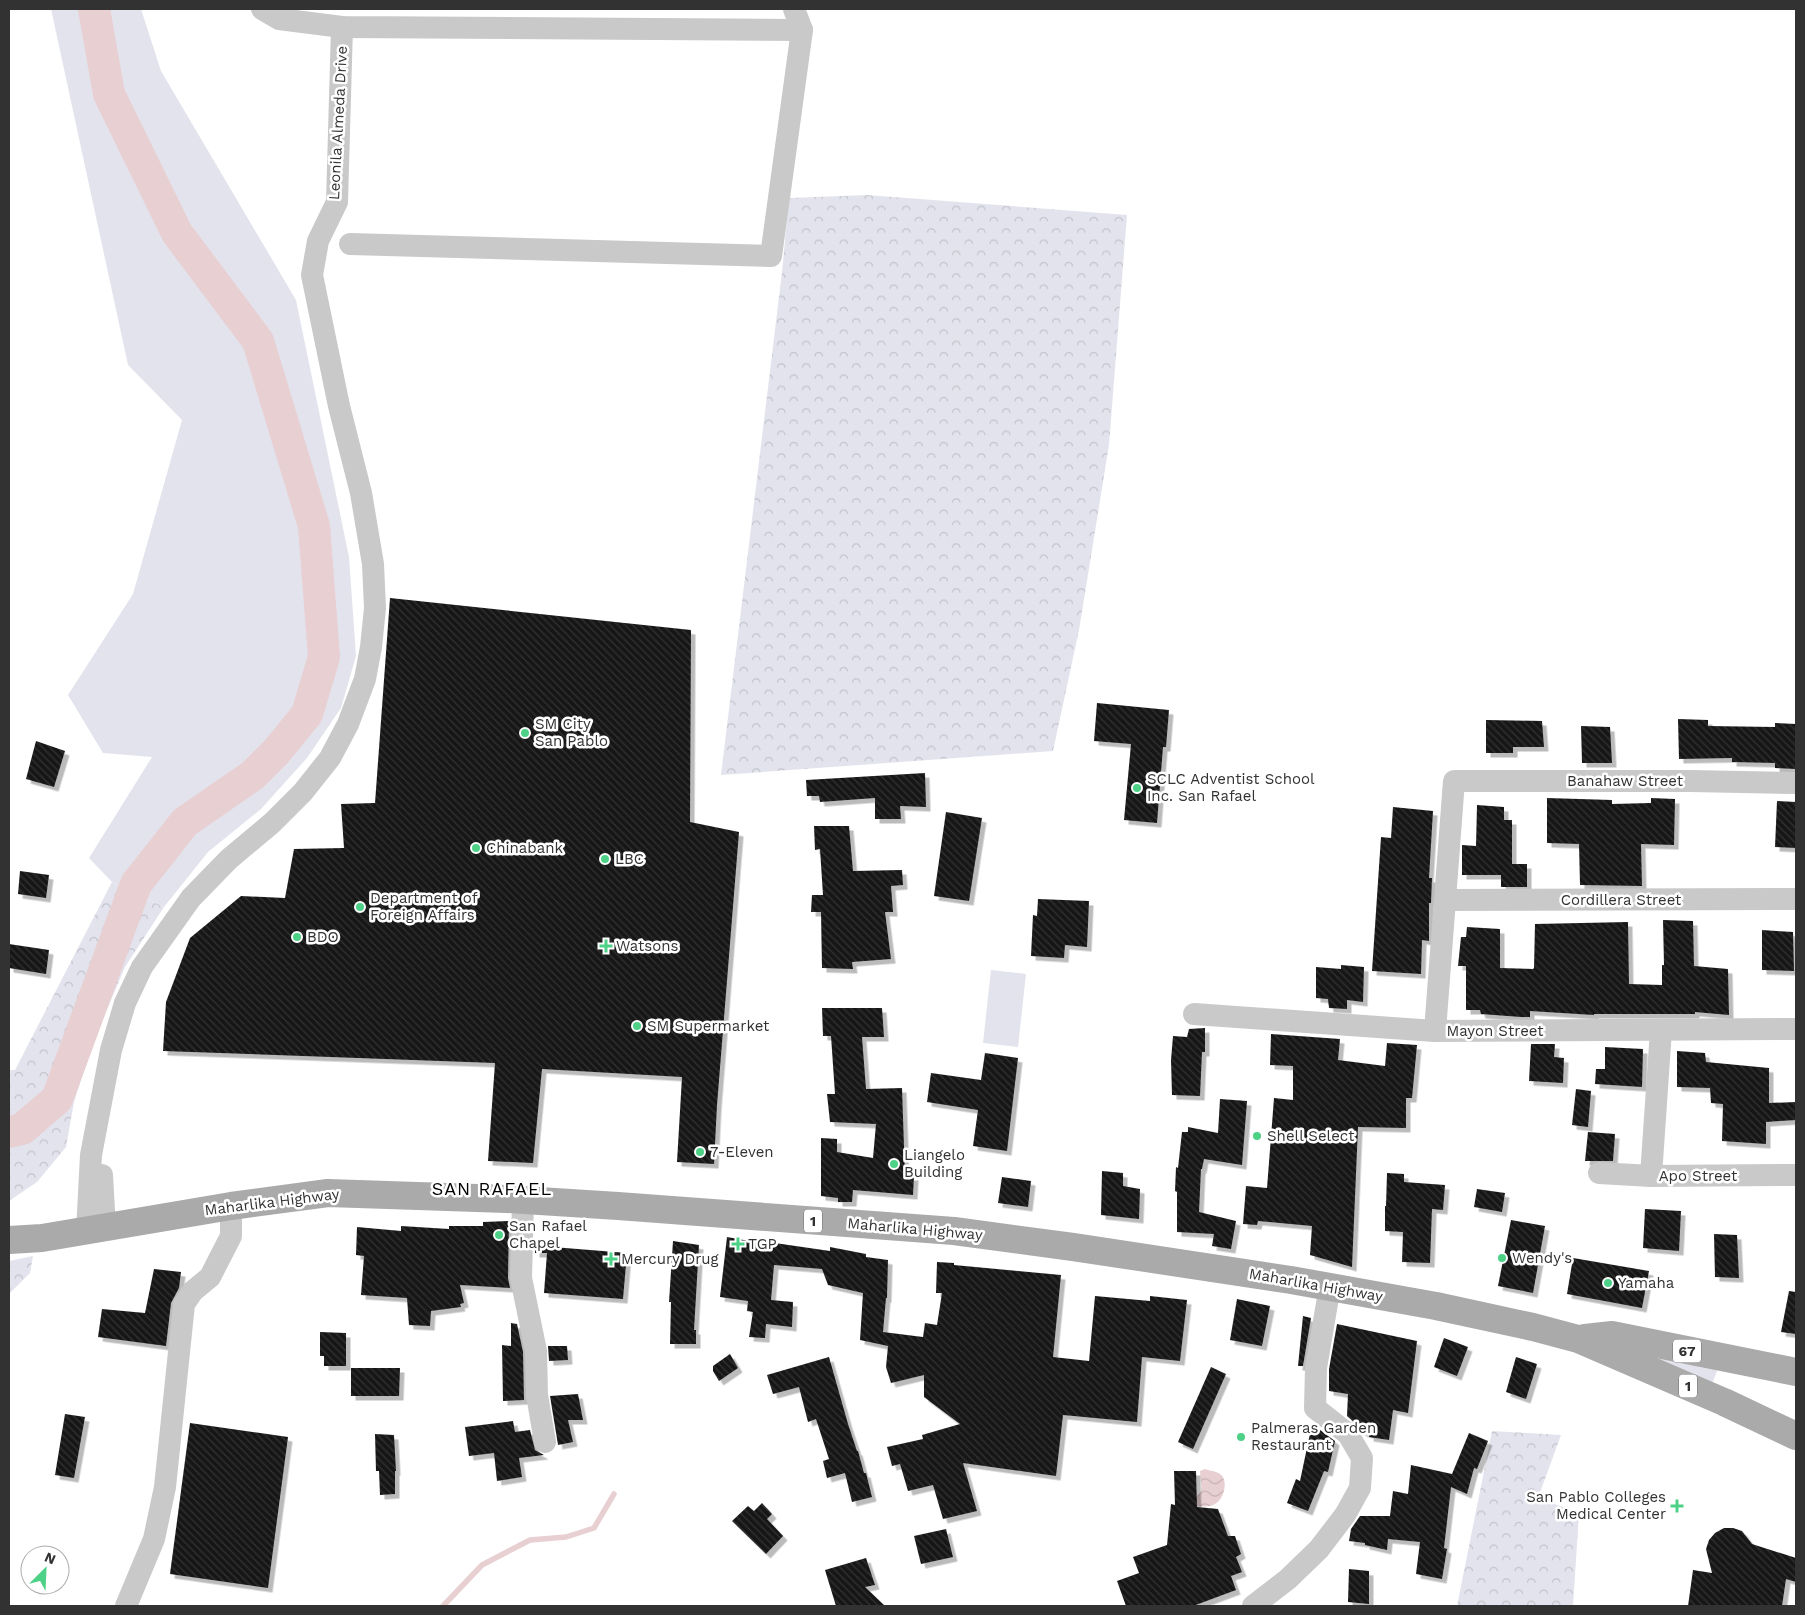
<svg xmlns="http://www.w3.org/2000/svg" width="1805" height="1615" font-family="'Work Sans',sans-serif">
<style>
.green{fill:#e3e3ed}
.forest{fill:url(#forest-crowns)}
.water{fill:url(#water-waves)}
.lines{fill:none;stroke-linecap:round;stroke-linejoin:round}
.stream{stroke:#e8cfd1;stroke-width:5.5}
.river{stroke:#e8cfd1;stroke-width:32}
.building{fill:url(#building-back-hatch);filter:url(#shadow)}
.minor{stroke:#c9c9c9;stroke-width:22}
.major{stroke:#aaa;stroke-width:28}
.poi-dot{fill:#4dd187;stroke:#fff;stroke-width:2}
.labels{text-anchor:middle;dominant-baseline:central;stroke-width:5;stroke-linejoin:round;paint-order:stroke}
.shield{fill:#fff;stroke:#707070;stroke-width:1}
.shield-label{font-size:14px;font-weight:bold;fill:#323232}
.street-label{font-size:15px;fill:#323232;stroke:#fff}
.poi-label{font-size:15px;fill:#323232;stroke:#fff;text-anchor:start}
.quarter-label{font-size:18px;letter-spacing:1px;fill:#000;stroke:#fff}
</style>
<defs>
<pattern id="forest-crowns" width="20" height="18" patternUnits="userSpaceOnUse" patternTransform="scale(1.25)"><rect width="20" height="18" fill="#e3e3ed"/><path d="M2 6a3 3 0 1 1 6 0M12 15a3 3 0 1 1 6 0" fill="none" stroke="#c3c3cc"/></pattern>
<pattern id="water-waves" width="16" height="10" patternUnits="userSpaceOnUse" patternTransform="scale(1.25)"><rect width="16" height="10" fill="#e8cfd1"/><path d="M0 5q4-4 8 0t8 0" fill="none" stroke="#c7b2b4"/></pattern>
<pattern id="building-back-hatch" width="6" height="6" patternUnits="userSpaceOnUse" patternTransform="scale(1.25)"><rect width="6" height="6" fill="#191919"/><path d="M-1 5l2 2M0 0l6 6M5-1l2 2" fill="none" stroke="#323232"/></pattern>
<filter id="shadow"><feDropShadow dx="4.5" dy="4.5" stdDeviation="0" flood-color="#0004"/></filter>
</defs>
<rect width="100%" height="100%" fill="#fff"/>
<g class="green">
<polygon points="51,9 141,9 161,71 296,300 349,557 356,656 341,708 307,758 261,809 208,852 164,907 112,882 89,858 152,757 103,753 68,695 133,594 182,420 128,365"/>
<polygon points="991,970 1026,974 1018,1047 983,1043"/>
<polygon points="1660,1359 1716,1368 1717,1371 1712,1384 1657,1361"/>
</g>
<g class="forest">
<polygon points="867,195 1127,215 1109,445 1079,630 1053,751 721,775 782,272 789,198"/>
<polygon points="112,882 164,907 125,967 92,1045 74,1102 66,1147 37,1182 9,1201 9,1070 15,1070"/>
<polygon points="33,1256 30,1273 9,1294 9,1261"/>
<polygon points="1492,1431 1561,1435 1538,1498 1579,1513 1573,1606 1457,1606"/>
</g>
<path class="water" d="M1205 1469C1210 1471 1216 1471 1220 1474 1229 1480 1224 1500 1215 1504 1207 1509 1192 1505 1184 1504 1205 1491 1202 1496 1200 1471Z"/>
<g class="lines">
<polyline class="stream" points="443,1606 482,1565 530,1540 566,1537 594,1528 614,1494"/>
<polyline class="river" points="9,1132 22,1129 57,1099 136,884 185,822 253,775 276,752 307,714 324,657 314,526 258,341 177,233 109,94 94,9"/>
</g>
<g class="building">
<polygon points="390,598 691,630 690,822 739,832 717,1105 714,1164 677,1162 682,1077 542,1069 533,1163 488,1161 495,1063 163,1051 166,1002 190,938 241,896 285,898 294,849 344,848 341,804 375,803"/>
<polygon points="1097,703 1169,710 1166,747 1163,747 1157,823 1124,820 1131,744 1094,741"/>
<polygon points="1678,719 1708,720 1708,726 1775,727 1775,723 1796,724 1796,769 1775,768 1775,763 1732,762 1732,758 1679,759"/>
<polygon points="1486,720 1542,721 1544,747 1513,747 1513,753 1486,753"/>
<polygon points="1581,726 1610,727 1612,763 1582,763"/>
<polygon points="36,741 65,751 54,787 26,779"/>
<polygon points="925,773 926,807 900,806 901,819 875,819 875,798 820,802 819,796 807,796 806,780"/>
<polygon points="1547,798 1612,800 1612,804 1651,803 1651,798 1675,799 1674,845 1641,844 1642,886 1580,885 1579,844 1547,843"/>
<polygon points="1777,801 1796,802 1796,848 1775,847"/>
<polygon points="1477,805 1504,807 1504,820 1512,820 1512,864 1527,864 1527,887 1501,887 1501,875 1462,875 1462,845 1476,846"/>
<polygon points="1393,807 1433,811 1429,878 1432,878 1431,903 1429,903 1429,941 1422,940 1421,974 1372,971 1381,837 1391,838"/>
<polygon points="946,812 982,818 969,901 934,896"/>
<polygon points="814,826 849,826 853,871 902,870 903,885 891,886 893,912 885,912 891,959 852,962 853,969 822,968 821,912 811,912 812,895 823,895 820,849 815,850"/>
<polygon points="20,871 49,875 46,898 18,894"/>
<polygon points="1038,899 1089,901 1087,947 1065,945 1064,958 1031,956 1033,915 1037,916"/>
<polygon points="1663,920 1693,921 1694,966 1728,969 1729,1015 1695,1012 1695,1014 1594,1014 1594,1015 1530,1011 1530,1017 1521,1017 1481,1014 1480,1010 1466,1010 1466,966 1458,966 1461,937 1466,937 1467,927 1500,929 1500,968 1533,969 1534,968 1535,924 1628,922 1629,984 1662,985 1662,965 1664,965"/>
<polygon points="1762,930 1793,932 1794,971 1762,970"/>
<polygon points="9,944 49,950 46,974 9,968"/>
<polygon points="1341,965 1364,967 1363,1002 1347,1000 1347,1009 1329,1008 1328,999 1316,998 1316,967 1341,969"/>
<polygon points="822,1008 882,1008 884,1037 862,1037 866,1089 902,1088 905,1176 914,1176 913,1195 853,1190 852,1202 838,1202 838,1198 821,1196 821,1138 837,1139 837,1152 873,1158 876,1124 830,1122 827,1094 835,1094 831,1036 823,1036"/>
<polygon points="1205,1028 1205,1052 1202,1052 1200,1096 1172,1095 1171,1060 1173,1036 1187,1037 1189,1029"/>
<polygon points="1271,1034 1340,1039 1338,1060 1385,1066 1387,1043 1417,1045 1412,1098 1406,1098 1406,1128 1358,1127 1352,1267 1310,1255 1312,1226 1258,1221 1257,1225 1243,1224 1246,1186 1267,1188 1274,1098 1293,1100 1293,1066 1270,1065"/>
<polygon points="1531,1044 1555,1044 1554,1057 1564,1058 1563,1083 1529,1081"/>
<polygon points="1605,1047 1643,1049 1642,1087 1595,1084 1596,1069 1605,1069"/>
<polygon points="1677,1051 1705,1053 1706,1062 1769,1068 1769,1103 1796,1102 1796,1120 1766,1122 1766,1144 1722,1141 1723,1104 1711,1103 1710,1088 1677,1087"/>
<polygon points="985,1053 1018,1058 1007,1151 973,1146 978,1110 927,1102 931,1073 981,1080"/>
<polygon points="1576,1089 1591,1091 1588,1127 1572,1125"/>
<polygon points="1220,1099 1247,1101 1242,1165 1204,1159 1202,1169 1201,1169 1199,1212 1236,1221 1231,1249 1212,1246 1214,1234 1177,1232 1177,1192 1175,1191 1176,1167 1178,1168 1182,1132 1188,1132 1188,1127 1218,1133"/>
<polygon points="1588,1132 1615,1134 1613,1161 1585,1161"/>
<polygon points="1102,1171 1123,1173 1123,1186 1140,1189 1139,1219 1101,1215"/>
<polygon points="1387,1173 1404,1174 1404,1182 1445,1185 1443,1210 1432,1209 1430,1263 1402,1262 1403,1232 1385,1231 1385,1206 1386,1206"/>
<polygon points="1002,1177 1031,1181 1028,1207 998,1203"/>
<polygon points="1477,1189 1505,1193 1502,1212 1474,1207"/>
<polygon points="1645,1209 1681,1211 1679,1251 1643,1248"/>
<polygon points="1511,1220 1545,1226 1533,1293 1498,1286"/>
<polygon points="509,1221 508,1278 510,1288 460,1285 464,1303 460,1304 461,1307 431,1311 430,1326 409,1325 407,1298 361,1295 364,1256 356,1255 357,1227 401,1231 401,1226 449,1229 449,1226 483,1226 483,1222"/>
<polygon points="1714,1234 1737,1235 1739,1278 1715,1277"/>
<polygon points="727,1237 755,1242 755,1240 830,1251 830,1247 866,1254 866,1257 888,1260 887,1298 886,1298 883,1332 923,1337 925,1323 937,1325 942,1293 936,1293 937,1262 954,1263 954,1265 1061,1275 1053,1357 1089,1361 1095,1296 1150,1301 1150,1296 1187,1300 1180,1361 1142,1357 1137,1422 1063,1415 1056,1476 963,1463 977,1511 943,1519 933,1485 908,1491 900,1464 892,1466 887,1447 923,1439 922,1435 960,1424 924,1397 924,1375 891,1383 886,1367 888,1346 860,1340 863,1293 828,1285 822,1269 774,1265 771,1300 793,1302 792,1327 766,1324 765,1338 749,1337 753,1312 747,1311 748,1301 720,1297"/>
<polygon points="535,1240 553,1241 553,1247 627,1253 623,1299 544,1293 547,1253 535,1253"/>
<polygon points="673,1241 699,1245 694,1330 696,1330 696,1344 670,1344 671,1302 669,1302"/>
<polygon points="1573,1258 1649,1271 1642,1308 1567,1294"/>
<polygon points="154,1269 181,1272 179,1288 171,1303 166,1346 98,1337 102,1309 145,1313"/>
<polygon points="1789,1291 1796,1292 1796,1334 1781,1332"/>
<polygon points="1237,1299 1270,1306 1262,1346 1230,1340"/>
<polygon points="1303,1316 1311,1318 1303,1366 1298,1366"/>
<polygon points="511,1323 517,1324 523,1352 524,1400 503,1401 502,1345 511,1346"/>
<polygon points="1337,1324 1417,1341 1408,1413 1393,1410 1389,1440 1369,1437 1369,1434 1362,1432 1356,1424 1347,1416 1348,1394 1329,1391 1329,1369"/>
<polygon points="320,1332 346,1333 346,1366 324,1366 324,1356 320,1356"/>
<polygon points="1444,1338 1468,1347 1457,1376 1434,1367"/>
<polygon points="548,1346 567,1346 568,1360 549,1361"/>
<polygon points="730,1354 738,1368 719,1381 713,1371 713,1366"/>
<polygon points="829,1357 848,1424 857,1451 858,1451 864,1473 866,1473 872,1497 852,1502 845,1473 827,1478 823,1461 829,1459 816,1419 808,1422 799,1387 773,1394 767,1375"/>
<polygon points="1516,1357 1537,1364 1526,1399 1506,1392"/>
<polygon points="1211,1367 1226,1374 1193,1449 1178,1442"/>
<polygon points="351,1368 400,1368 399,1396 351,1396"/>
<polygon points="578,1394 583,1420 568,1420 573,1442 558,1445 550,1396"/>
<polygon points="65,1414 85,1417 74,1478 55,1475"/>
<polygon points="513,1421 515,1432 530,1430 535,1450 544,1455 519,1458 522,1477 497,1481 494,1453 469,1456 465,1427"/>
<polygon points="190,1423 288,1437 268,1588 170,1574"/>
<polygon points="1312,1424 1335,1441 1328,1472 1324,1471 1308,1511 1287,1503 1296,1479 1300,1481"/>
<polygon points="1469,1433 1488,1441 1477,1469 1474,1468 1467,1494 1451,1487 1444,1548 1447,1549 1442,1579 1416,1574 1420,1542 1388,1539 1387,1550 1365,1545 1365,1543 1349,1541 1351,1529 1360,1516 1390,1516 1393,1491 1408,1494 1411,1465 1452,1474"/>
<polygon points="375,1434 394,1435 396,1471 395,1471 395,1494 380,1495 379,1471 376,1471"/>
<polygon points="1174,1471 1196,1471 1197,1507 1218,1509 1228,1536 1235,1536 1241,1554 1236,1557 1242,1572 1231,1576 1236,1590 1193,1606 1126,1606 1117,1581 1139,1573 1133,1557 1167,1545 1171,1504 1175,1505"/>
<polygon points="762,1503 772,1514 767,1519 783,1536 766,1554 732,1521 748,1506 754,1511"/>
<polygon points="1724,1528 1733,1528 1742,1531 1752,1544 1796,1558 1796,1582 1786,1579 1782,1606 1688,1606 1693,1570 1712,1573 1706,1549 1709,1540 1715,1533"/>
<polygon points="946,1529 953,1557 921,1564 914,1536"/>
<polygon points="866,1558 875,1585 865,1587 885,1606 836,1606 825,1570"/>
<polygon points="1349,1569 1369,1571 1369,1604 1348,1602"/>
</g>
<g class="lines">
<g class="minor">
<polyline points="262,9 279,19 342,27 802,30"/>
<polyline points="350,244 771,256 802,30 794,9"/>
<polyline points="1446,900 1796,899"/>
<polyline points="1194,1014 1435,1031 1796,1029"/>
<polyline points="1435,1031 1454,781 1690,781 1796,783"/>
<polyline points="1599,1173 1651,1176 1796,1175"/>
<polyline points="102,1175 105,1228"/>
<polyline points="1651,1176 1661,1030"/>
<polyline points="523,1201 521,1278 536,1351 537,1395 545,1442"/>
<polyline points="87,1231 91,1155 111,1050 125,1003 142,967 191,898 229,859 272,823 303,792 330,758 348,724 365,679 371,647 375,608 373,564 361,493 339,406 312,275 318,241 337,202 342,27"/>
<polyline points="126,1606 154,1539 165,1487 184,1304 193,1291 210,1277 231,1236 231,1206"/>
<polyline points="1253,1606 1288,1579 1319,1549 1345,1515 1360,1488 1362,1458 1348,1434 1315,1408 1316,1368 1330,1286"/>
</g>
<g class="major">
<polyline points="9,1240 42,1238 231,1206 328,1193 507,1199 618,1206 954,1231 1073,1247 1291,1280 1436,1306 1533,1327 1578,1339 1724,1402 1796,1436"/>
<polyline points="1585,1338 1612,1335 1796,1372"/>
</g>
</g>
<g class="poi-dot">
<circle cx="525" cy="733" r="5"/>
<circle cx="1137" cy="788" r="5"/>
<circle cx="476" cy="848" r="5"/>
<circle cx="605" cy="859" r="5"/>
<circle cx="360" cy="907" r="5"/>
<circle cx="297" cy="937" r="5"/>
<path d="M603.5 938.5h5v5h5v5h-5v5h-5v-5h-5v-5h5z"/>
<circle cx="637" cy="1026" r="5"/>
<circle cx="1257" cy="1136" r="5"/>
<circle cx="700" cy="1152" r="5"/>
<circle cx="894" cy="1164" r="5"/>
<circle cx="499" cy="1235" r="5"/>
<path d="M735.5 1236.5h5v5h5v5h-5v5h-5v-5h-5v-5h5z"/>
<circle cx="1502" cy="1258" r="5"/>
<path d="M608.5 1251.5h5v5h5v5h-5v5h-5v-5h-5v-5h5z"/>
<circle cx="1608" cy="1283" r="5"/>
<circle cx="1241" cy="1437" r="5"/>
<path d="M1674.5 1498.5h5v5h5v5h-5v5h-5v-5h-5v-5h5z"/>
</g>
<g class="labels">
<g class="shield">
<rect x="804" y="1209.5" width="18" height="23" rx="4"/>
<rect x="1673" y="1339.5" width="28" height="23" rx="4"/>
<rect x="1679" y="1374.5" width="18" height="23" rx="4"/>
</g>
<g class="shield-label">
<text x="813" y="1221">1</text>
<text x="1687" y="1351">67</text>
<text x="1688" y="1386">1</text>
</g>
<g class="street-label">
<text transform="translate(338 123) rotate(-87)">Leonila Almeda Drive</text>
<text x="1625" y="781">Banahaw Street</text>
<text x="1621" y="900">Cordillera Street</text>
<text x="1495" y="1031">Mayon Street</text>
<text x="1698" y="1176">Apo Street</text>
<text transform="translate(272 1202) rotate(-7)">Maharlika Highway</text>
<text transform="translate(915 1229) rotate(5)">Maharlika Highway</text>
<text transform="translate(1316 1285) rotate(10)">Maharlika Highway</text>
</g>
<g class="poi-label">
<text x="535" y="724">SM City<tspan x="535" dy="17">San Pablo</tspan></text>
<text x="1147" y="779">SCLC Adventist School<tspan x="1147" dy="17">Inc. San Rafael</tspan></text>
<text x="486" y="848">Chinabank</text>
<text x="615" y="859">LBC</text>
<text x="370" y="898">Department of<tspan x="370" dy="17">Foreign Affairs</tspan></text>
<text x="307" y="937">BDO</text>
<text x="616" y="946">Watsons</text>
<text x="647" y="1026">SM Supermarket</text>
<text x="1267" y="1136">Shell Select</text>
<text x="710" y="1152">7-Eleven</text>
<text x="904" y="1155">Liangelo<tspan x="904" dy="17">Building</tspan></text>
<text x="509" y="1226">San Rafael<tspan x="509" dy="17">Chapel</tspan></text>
<text x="748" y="1244">TGP</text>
<text x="1512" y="1258">Wendy's</text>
<text x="621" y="1259">Mercury Drug</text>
<text x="1618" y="1283">Yamaha</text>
<text x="1251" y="1428">Palmeras Garden<tspan x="1251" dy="17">Restaurant</tspan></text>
<text x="1666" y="1497" text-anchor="end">San Pablo Colleges<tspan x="1666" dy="17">Medical Center</tspan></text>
</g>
<g class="quarter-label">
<text x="492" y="1188">SAN RAFAEL</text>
</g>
</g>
<rect width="1805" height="1615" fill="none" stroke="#323232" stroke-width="20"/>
<g transform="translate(45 1570) rotate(24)"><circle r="24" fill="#ffffff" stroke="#adadad"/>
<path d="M0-4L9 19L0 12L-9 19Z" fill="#4dd187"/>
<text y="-8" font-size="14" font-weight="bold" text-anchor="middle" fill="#323232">N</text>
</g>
</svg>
